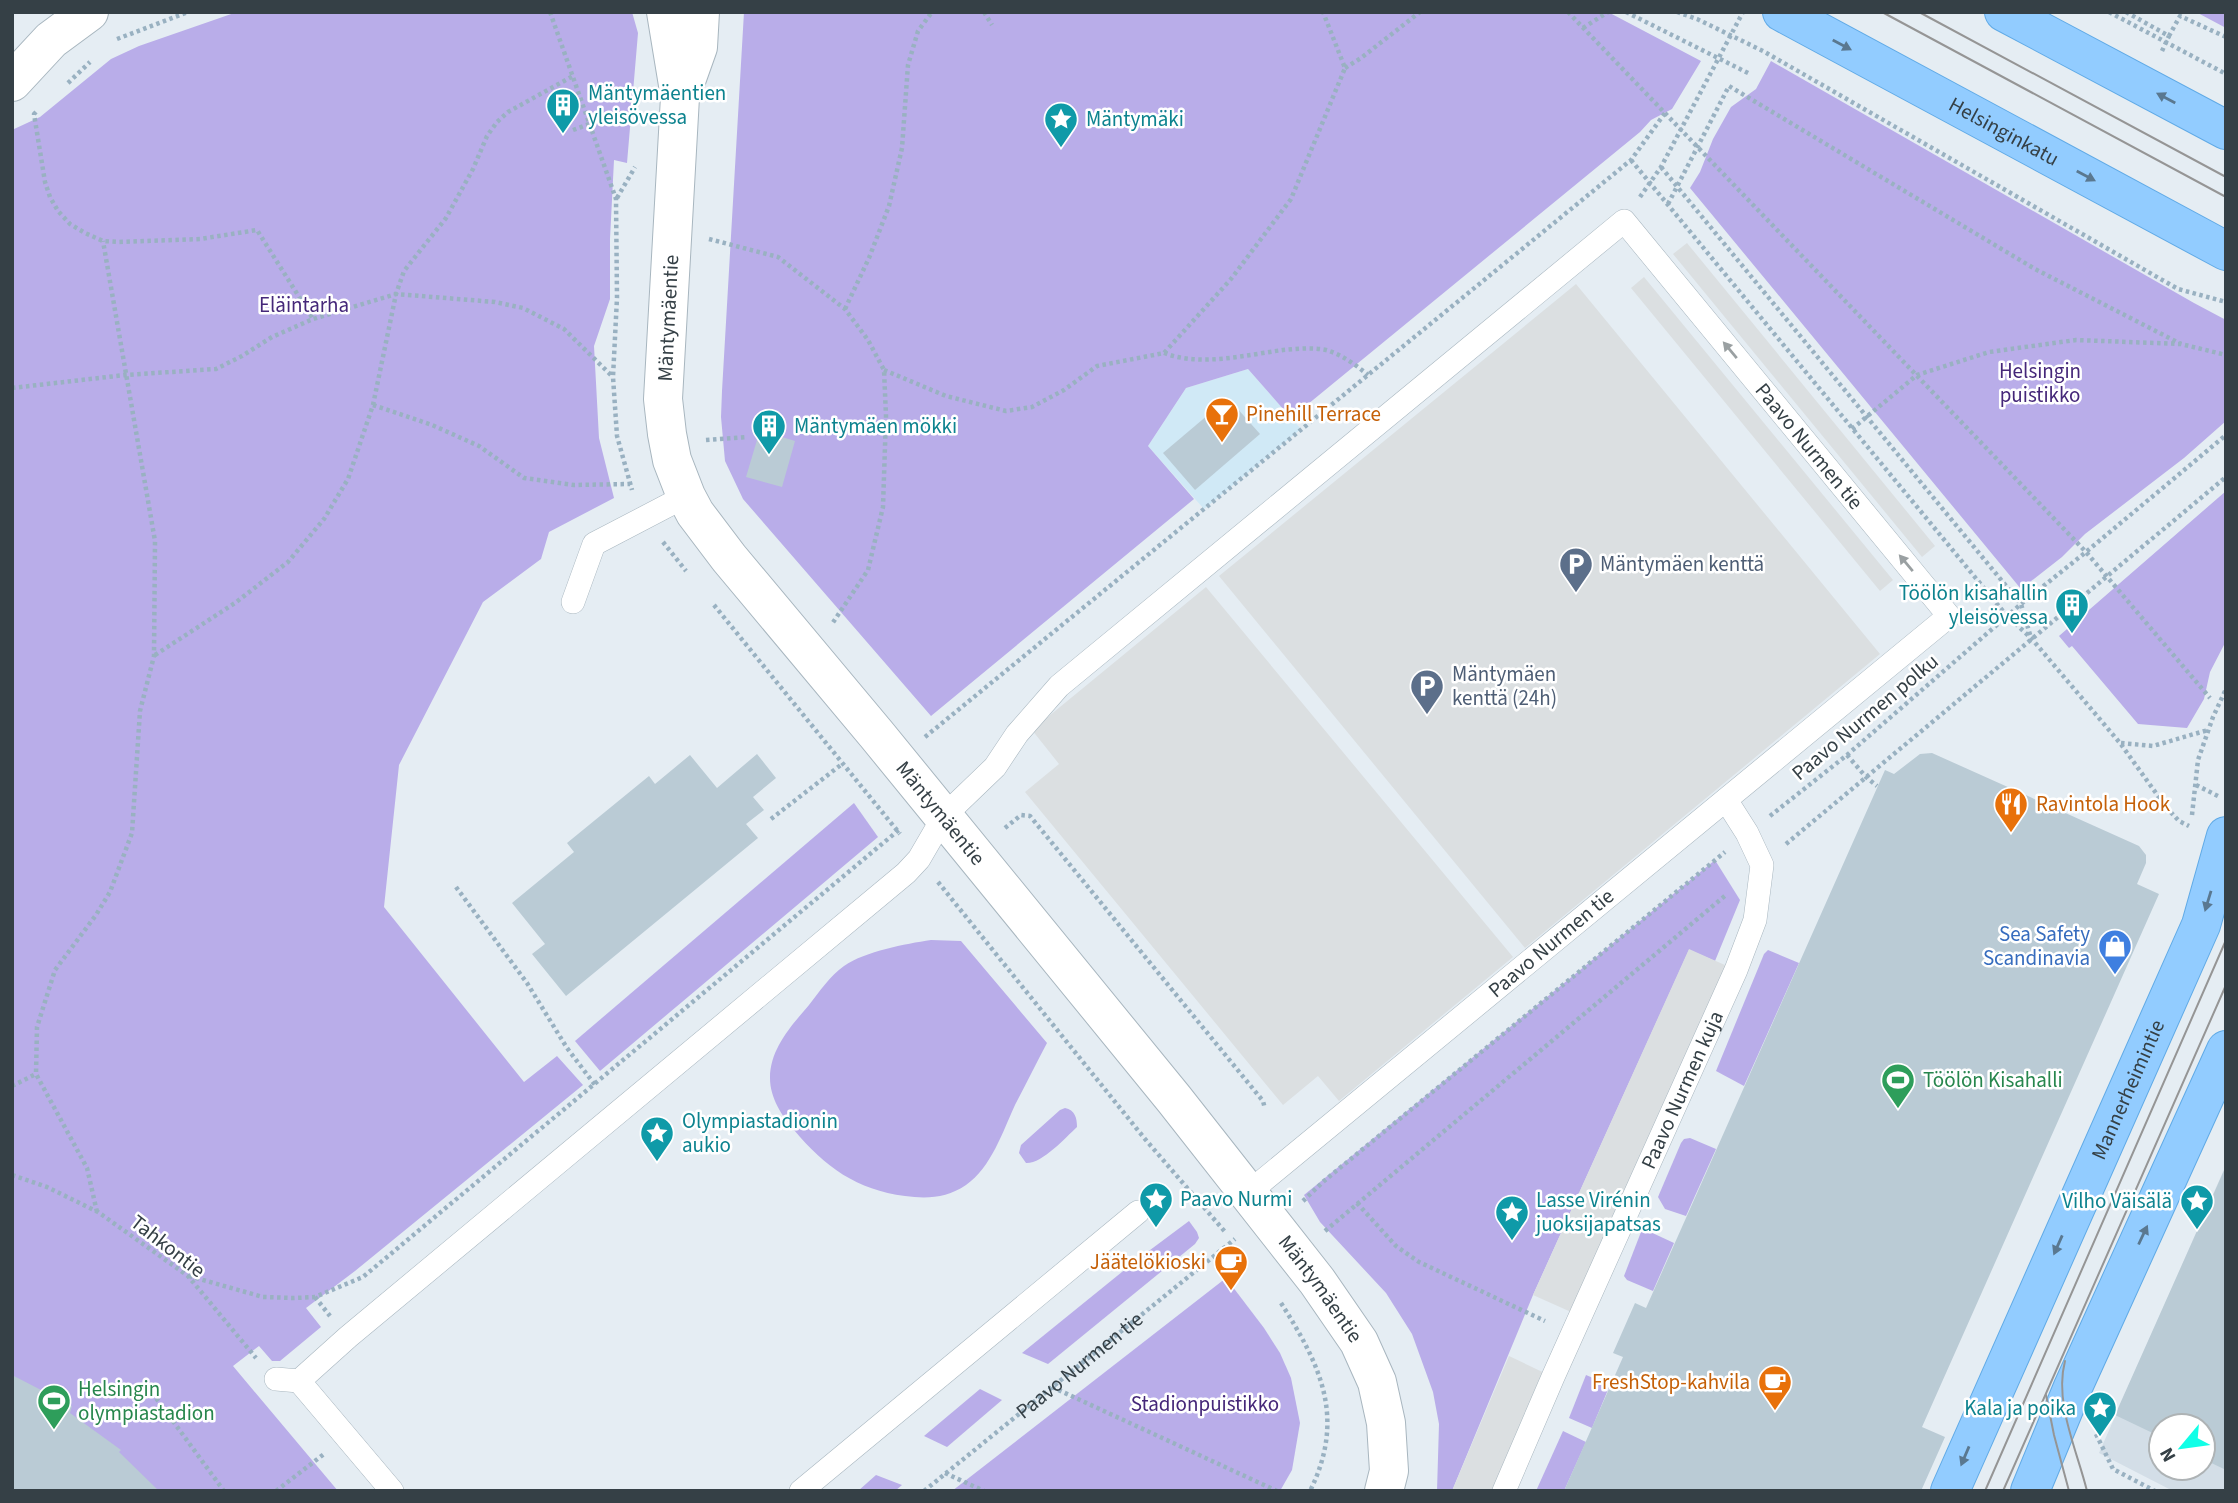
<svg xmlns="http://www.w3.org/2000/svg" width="2238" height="1503" font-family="'Source Sans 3',sans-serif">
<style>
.residential{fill:#d3dee7;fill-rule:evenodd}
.commercial{fill:#d0e9f6}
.green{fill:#b9ade9}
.parking{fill:#dbdfe1}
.building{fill:#bacbd5}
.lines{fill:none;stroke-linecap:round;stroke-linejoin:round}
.service-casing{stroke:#a8b6bf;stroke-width:24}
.minor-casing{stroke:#a8b6bf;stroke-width:40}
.tertiary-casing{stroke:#a8b6bf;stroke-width:40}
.primary-casing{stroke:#60aae6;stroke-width:40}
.path{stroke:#99b1c1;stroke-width:4.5;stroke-dasharray:3.5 3.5;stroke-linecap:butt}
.service{stroke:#fff;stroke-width:23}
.minor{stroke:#fff;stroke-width:38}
.tertiary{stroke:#fff;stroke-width:38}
.primary{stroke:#92ccff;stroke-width:38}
.tram{stroke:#959595;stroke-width:2}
.oneway{fill:#5a7890}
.oneway2{fill:#9aa0a2}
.labels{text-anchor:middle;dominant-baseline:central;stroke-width:5;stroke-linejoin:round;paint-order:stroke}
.culture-label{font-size:21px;fill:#0d838f;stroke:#fff;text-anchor:start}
.street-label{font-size:21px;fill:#354046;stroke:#fff}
.park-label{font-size:21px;fill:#452779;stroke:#fff}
.food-label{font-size:21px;fill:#c56008;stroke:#fff;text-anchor:start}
.service-label{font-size:21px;fill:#4e5e75;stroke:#fff;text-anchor:start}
.shop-label{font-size:21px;fill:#366cbe;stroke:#fff;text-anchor:end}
.leisure-label{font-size:21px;fill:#27864d;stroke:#fff;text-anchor:start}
</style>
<rect width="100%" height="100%" fill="#e5edf3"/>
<path class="residential" d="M2226 1165V1491H2173L2099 1453ZM2161 1426H2203V1468H2161Z"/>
<polygon class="commercial" points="1248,369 1301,429 1204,509 1148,446 1186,388"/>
<g class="green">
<polygon points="237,12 632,12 638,33 627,163 614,160 610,239 610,299 594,346 599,438 614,498 549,532 541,559 483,602 399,765 384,907 524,1082 557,1056 583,1085 355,1271 306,1308 321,1327 280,1361 272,1361 259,1346 233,1366 338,1491 12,1491 12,130 40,117 111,59 139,46"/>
<polygon points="744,12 1608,12 1701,61 1672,109 1651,120 1640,132 1291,418 1248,369 1186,388 1148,446 1194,499 931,716 743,499 725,461 721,417 722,391"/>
<polygon points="2196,12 2226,12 2226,28"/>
<polygon points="1771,61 2194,303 2226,320 2226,421 2184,458 2085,534 2062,557 2021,589 1690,188 1700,172 1713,139 1731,107 1756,89"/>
<polygon points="2226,491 2226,641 2210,672 2204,699 2187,728 2138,724 2072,646 2069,648 2059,636"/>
<polygon points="854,803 878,837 600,1071 575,1041"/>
<polygon points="1715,860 1740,900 1715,961 1689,950 1533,1295 1452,1491 1437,1491 1439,1424 1433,1392 1412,1334 1386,1293 1320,1222 1304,1195"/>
<path d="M931 940 961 941 1047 1043C1036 1064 1026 1084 1015 1105 1003 1131 991 1168 966 1185 947 1198 927 1199 905 1196 857 1190 825 1167 794 1130 782 1116 770 1098 770 1078 770 1049 791 1026 809 1005 819 992 831 975 844 966 866 951 905 944 931 940Z"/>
<polygon points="1768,950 1799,963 1744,1086 1716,1071 1764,954"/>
<path d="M1065 1108C1075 1110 1077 1118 1077 1127 1065 1138 1042 1164 1026 1163L1019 1153 1021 1145 1060 1110Z"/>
<polygon points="1690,1138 1716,1149 1686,1216 1665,1209 1658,1197 1681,1143 1684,1139"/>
<polygon points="1189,1221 1197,1232 1199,1238 1195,1244 1048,1364 1022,1353 1138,1259"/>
<polygon points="1646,1230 1674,1243 1653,1291 1627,1280 1624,1276 1641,1232"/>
<polygon points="1226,1278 1264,1328 1280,1353 1291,1378 1300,1423 1292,1470 1280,1491 952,1491"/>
<polygon points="1586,1375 1610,1385 1592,1428 1569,1418"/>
<polygon points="980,1389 1002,1400 947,1447 924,1436"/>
<polygon points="1563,1431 1586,1442 1564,1491 1536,1491"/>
<polygon points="876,1475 902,1485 895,1491 858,1491"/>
</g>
<g class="parking">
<polygon points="1687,243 1935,546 1922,557 1673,254"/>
<polygon points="1644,277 1893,580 1880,591 1631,288"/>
<polygon points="1576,284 1880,654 1525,948 1219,576"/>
<polygon points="1206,587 1513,957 1339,1101 1318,1076 1283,1105 1025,792 1059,764 1032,730"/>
<polygon points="1689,949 1736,970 1580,1316 1533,1295"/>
<polygon points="1509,1356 1553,1377 1504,1491 1452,1491"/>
</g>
<g class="building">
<polygon points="1228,398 1260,434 1195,490 1163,453"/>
<polygon points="760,430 795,441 782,487 746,477"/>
<polygon points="1932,753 2139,846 2146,855 2146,863 2137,884 2159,894 1922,1427 1945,1437 1921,1491 1564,1491 1623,1357 1613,1353 1635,1303 1646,1308 1885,770 1894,774 1920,754"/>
<polygon points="757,754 776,778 753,797 764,810 746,824 758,838 566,996 532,954 545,944 512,903 574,852 567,843 649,776 655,784 690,755 717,788"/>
<polygon points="2226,1166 2226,1470 2203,1459 2203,1426 2161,1426 2161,1437 2115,1415"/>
<polygon points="12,1375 72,1406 70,1413 121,1450 119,1452 159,1491 12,1491"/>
</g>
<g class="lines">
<g class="service-casing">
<g id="service">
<polyline points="573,602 594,544 686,496"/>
<path id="s2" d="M276 1379 299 1381 348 1337 906 873 919 859 944 816 995 767 1017 734 1059 686 1624 221 1949 616 1248 1193"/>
<polyline points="299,1381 392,1491"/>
<polyline points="801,1491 1138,1212"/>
<path id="s3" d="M1504 1491 1553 1377 1736 970 1755 920 1762 865 1747 833 1726 800"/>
</g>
</g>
<g class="minor-casing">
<polyline id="minor" points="12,82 51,40 89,12"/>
</g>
<g class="tertiary-casing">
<g id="tertiary">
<path id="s4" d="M666 12 680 97 663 399 667 434 672 460 686 496 695 513 729 558 877 735 1174 1099 1317 1281 1359 1342 1377 1382 1386 1423 1389 1471 1384 1491"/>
<polyline points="682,92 698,47 700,12"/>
</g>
</g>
<g class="primary-casing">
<g id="primary">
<path id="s5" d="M1782 12 2226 251"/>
<polyline points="2004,12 2226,130"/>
<path id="s6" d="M1950 1491 2201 925 2226 836"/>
<polyline points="2030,1491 2073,1387 2226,1050"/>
</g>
</g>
<g class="path">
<polyline points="550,12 616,199 617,298 613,377 617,436 632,490"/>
<polyline points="984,12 992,25"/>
<polyline points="1568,12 2086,552 2210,698"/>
<polyline points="1626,12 1750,74"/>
<polyline points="1677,12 1697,19 1763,51 2178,289 2226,302"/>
<polyline points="2109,12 2226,74"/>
<polyline points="2126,12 2169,36 2180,16 2226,37"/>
<polyline points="1583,28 1608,12"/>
<polyline points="117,39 188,12"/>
<polyline points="2162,51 2169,36"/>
<polyline points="1345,68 1361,58 1420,12"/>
<polyline points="68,83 90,62"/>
<polyline points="36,112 34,114 45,182 50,197 58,211 70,224 85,233 103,241 119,242 200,239 257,230 313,319"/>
<polyline points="573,130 589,124"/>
<polyline points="1631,160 2007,616 2031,638 2120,743 2166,807 2179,821 2189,826"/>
<polyline points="1661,167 2021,604 2031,638"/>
<polyline points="1640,197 1661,167 1743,12"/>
<polyline points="617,198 635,167"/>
<polyline points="1668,204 1729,86 2035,269 2181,344"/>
<polyline points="709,239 778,257 845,309 868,340 884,370 886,416 883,507 868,570 832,624"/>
<polyline points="845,309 869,258 889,206 902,148 908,65 918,31 932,12"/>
<path d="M1164 353C1201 367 1245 355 1283 350 1297 349 1311 347 1326 350 1341 354 1356 365 1368 375"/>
<polyline points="884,370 946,396 1006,411 1032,407 1064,390 1097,366 1164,353 1231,279 1291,199 1345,68 1323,12"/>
<polyline points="12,388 125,375 216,369 242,356 272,337 313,319 396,294 495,302 523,308 564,329 613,377"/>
<polyline points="373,405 432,425 479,446 524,478 574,485 630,484"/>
<polyline points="1852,429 1917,375 1989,352 2076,340 2181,344 2226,355"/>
<polyline points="706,440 747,437"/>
<polyline points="663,542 686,571"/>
<polyline points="714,605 900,834"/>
<polyline points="155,655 235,603 288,562 324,519 348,479 373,405 396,294 404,271 446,218 473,169 487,136 497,122 508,112 573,76"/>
<polyline points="925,737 1631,160 1665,113"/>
<polyline points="2121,743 2153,746 2208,730"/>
<polyline points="1847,755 1866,777 1877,786"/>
<polyline points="2196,785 2220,797"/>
<polyline points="2192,815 2198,760 2213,717 2226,689"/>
<polyline points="1770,816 1847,755 2021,604 2086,552 2226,435"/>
<polyline points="771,819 842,764"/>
<polyline points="1005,828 1021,815 1030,816 1263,1101 1265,1109"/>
<polyline points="1786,844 2226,477"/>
<polyline points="938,882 1145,1139 1226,1233"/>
<polyline points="456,887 527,983 567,1048 595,1085"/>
<polyline points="12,1086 36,1074"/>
<polyline points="12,1175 47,1187 98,1212 188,1276 256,1358"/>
<polyline points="1303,1201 1324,1181 1725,852"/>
<polyline points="1357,1203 1396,1246 1419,1262 1545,1321"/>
<polyline points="97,1212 87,1168 36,1074 37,1027 55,970 96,915 110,892 132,833 140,711 154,656 155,541 103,241"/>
<polyline points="1325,1231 1726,895"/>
<polyline points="189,1276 263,1297 294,1298 315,1297 363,1277 900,829"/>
<polyline points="315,1297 330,1316"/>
<path d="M1281 1303C1321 1366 1346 1418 1310 1491"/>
<polyline points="148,1387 224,1491"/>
<polyline points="1052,1387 1277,1491"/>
<polyline points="2096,1434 2113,1469 2155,1491"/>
<polyline points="945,1473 984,1491"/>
<polyline points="276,1491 324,1454"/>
<path id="s1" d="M924 1491 1235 1239"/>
</g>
<use href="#service" class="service"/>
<use href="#minor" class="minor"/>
<use href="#tertiary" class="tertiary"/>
<use href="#primary" class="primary"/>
<g class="tram">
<polyline points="1882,12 2226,197"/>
<polyline points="1919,12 2226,177"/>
<path d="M2065 1361C2054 1403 2077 1450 2087 1491"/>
<polyline points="2046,1395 2054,1435 2069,1491"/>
<polyline points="1985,1491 2226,940"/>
<polyline points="2003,1491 2226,985"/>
</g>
</g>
<defs><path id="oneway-solid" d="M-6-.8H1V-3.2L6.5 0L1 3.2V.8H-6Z" transform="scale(1.75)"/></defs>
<g class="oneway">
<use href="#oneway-solid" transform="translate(1842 45) rotate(28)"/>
<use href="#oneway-solid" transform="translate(2166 98) rotate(-152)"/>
<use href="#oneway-solid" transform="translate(2086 176) rotate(28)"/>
<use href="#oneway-solid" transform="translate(2208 901) rotate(107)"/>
<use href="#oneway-solid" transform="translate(2143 1235) rotate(-65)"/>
<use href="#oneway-solid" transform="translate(2058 1245) rotate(114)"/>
<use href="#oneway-solid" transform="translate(1965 1456) rotate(113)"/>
</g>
<g class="oneway2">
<use href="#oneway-solid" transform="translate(1730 350) rotate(-130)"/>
<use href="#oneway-solid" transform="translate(1906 563) rotate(-130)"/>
</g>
<defs>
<g id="building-pin" transform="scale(1.75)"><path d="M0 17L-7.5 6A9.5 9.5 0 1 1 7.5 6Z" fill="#0f9aa8" stroke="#fff"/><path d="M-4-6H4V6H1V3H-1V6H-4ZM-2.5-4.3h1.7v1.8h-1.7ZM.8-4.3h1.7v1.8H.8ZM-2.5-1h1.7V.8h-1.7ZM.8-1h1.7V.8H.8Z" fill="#fff"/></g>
<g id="sight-pin" transform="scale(1.75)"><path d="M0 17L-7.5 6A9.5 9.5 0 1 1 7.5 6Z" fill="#0f9aa8" stroke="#fff"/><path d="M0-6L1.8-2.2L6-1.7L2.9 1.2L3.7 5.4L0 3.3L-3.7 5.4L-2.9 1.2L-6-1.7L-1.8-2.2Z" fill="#fff"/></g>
<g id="bar-pin" transform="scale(1.75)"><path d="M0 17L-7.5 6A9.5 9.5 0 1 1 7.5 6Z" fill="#e8710a" stroke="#fff"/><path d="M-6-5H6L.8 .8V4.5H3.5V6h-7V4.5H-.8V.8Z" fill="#fff"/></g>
<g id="parking-pin" transform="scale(1.75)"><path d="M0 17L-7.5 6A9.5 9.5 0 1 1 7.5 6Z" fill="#5c6f8a" stroke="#fff"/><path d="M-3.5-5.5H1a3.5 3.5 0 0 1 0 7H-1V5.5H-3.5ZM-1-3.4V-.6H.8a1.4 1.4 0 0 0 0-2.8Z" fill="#fff"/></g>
<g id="restaurant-pin" transform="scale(1.75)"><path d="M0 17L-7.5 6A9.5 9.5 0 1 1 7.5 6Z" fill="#e8710a" stroke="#fff"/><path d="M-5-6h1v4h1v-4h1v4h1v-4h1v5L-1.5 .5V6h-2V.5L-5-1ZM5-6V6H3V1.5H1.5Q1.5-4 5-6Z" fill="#fff"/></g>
<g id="shop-pin" transform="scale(1.75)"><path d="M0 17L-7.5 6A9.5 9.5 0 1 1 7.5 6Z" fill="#3f7fe0" stroke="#fff"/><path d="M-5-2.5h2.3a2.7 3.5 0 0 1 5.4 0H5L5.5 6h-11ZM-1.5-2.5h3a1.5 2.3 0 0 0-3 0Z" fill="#fff"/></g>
<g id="stadium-pin" transform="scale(1.75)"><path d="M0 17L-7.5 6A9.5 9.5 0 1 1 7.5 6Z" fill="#2e9e5b" stroke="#fff"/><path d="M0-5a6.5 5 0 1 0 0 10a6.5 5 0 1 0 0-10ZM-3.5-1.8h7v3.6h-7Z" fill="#fff"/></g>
<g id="cafe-pin" transform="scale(1.75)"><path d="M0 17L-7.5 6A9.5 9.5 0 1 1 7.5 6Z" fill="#e8710a" stroke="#fff"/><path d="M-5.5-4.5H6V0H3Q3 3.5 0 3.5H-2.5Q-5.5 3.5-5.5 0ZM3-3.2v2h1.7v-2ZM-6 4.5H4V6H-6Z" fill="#fff"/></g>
</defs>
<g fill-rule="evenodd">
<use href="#building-pin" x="563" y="105"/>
<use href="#sight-pin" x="1061" y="119"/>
<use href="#bar-pin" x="1222" y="414"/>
<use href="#building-pin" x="769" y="426"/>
<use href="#parking-pin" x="1576" y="564"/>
<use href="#building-pin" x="2072" y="605"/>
<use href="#parking-pin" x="1427" y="686"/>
<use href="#restaurant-pin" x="2011" y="804"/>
<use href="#shop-pin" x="2115" y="946"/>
<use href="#stadium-pin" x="1898" y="1080"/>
<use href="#sight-pin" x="657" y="1133"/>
<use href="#sight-pin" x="1156" y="1199"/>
<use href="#sight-pin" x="2197" y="1201"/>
<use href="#sight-pin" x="1512" y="1212"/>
<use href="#cafe-pin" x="1231" y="1262"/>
<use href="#cafe-pin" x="1775" y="1382"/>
<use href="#stadium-pin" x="54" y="1401"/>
<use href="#sight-pin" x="2100" y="1408"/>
</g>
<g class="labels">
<g class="culture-label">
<text x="588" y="93">Mäntymäentien<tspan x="588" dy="24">yleisövessa</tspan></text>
<text x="1086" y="119">Mäntymäki</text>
<text x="794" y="426">Mäntymäen mökki</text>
<text x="2048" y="593" text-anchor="end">Töölön kisahallin<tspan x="2048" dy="24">yleisövessa</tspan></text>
<text x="682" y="1121">Olympiastadionin<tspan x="682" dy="24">aukio</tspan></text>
<text x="1180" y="1199">Paavo Nurmi</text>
<text x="1536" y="1200">Lasse Virénin<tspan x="1536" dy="24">juoksijapatsas</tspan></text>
<text x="2172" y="1201" text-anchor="end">Vilho Väisälä</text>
<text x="2076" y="1408" text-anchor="end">Kala ja poika</text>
</g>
<g class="street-label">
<text stroke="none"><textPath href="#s5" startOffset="252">Helsinginkatu</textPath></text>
<text transform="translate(668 318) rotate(-87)">Mäntymäentie</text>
<text stroke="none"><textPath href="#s2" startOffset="2081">Paavo Nurmen tie</textPath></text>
<text transform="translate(1865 717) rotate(-40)">Paavo Nurmen polku</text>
<text stroke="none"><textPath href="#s4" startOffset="896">Mäntymäentie</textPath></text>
<text transform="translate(1551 943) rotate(-40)">Paavo Nurmen tie</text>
<text stroke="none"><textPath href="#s6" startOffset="439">Mannerheimintie</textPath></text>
<text stroke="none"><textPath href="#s3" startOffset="439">Paavo Nurmen kuja</textPath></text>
<text transform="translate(168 1246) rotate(38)">Tahkontie</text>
<text stroke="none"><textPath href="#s4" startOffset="1505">Mäntymäentie</textPath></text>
<text stroke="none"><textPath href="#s1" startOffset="200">Paavo Nurmen tie</textPath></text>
</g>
<g class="park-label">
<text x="304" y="305">Eläintarha</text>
<text x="2040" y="371">Helsingin<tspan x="2040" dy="24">puistikko</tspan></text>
<text x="1205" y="1404">Stadionpuistikko</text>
</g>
<g class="food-label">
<text x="1246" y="414">Pinehill Terrace</text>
<text x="2036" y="804">Ravintola Hook</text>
<text x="1206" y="1262" text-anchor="end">Jäätelökioski</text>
<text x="1750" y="1382" text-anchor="end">FreshStop-kahvila</text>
</g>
<g class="service-label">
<text x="1600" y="564">Mäntymäen kenttä</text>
<text x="1452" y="674">Mäntymäen<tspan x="1452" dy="24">kenttä (24h)</tspan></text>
</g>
<g class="shop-label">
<text x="2090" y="934">Sea Safety<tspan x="2090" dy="24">Scandinavia</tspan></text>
</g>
<g class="leisure-label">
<text x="1923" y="1080">Töölön Kisahalli</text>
<text x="78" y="1389">Helsingin<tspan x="78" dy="24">olympiastadion</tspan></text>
</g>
</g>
<rect width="2238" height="1503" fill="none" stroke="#354046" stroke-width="28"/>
<g transform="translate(2182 1447) rotate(241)"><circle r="33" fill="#ffffff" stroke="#aeb3b5" stroke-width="2"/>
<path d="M0-5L12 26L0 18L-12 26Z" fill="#11ffe7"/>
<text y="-10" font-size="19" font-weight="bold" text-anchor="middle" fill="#354046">N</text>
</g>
</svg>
